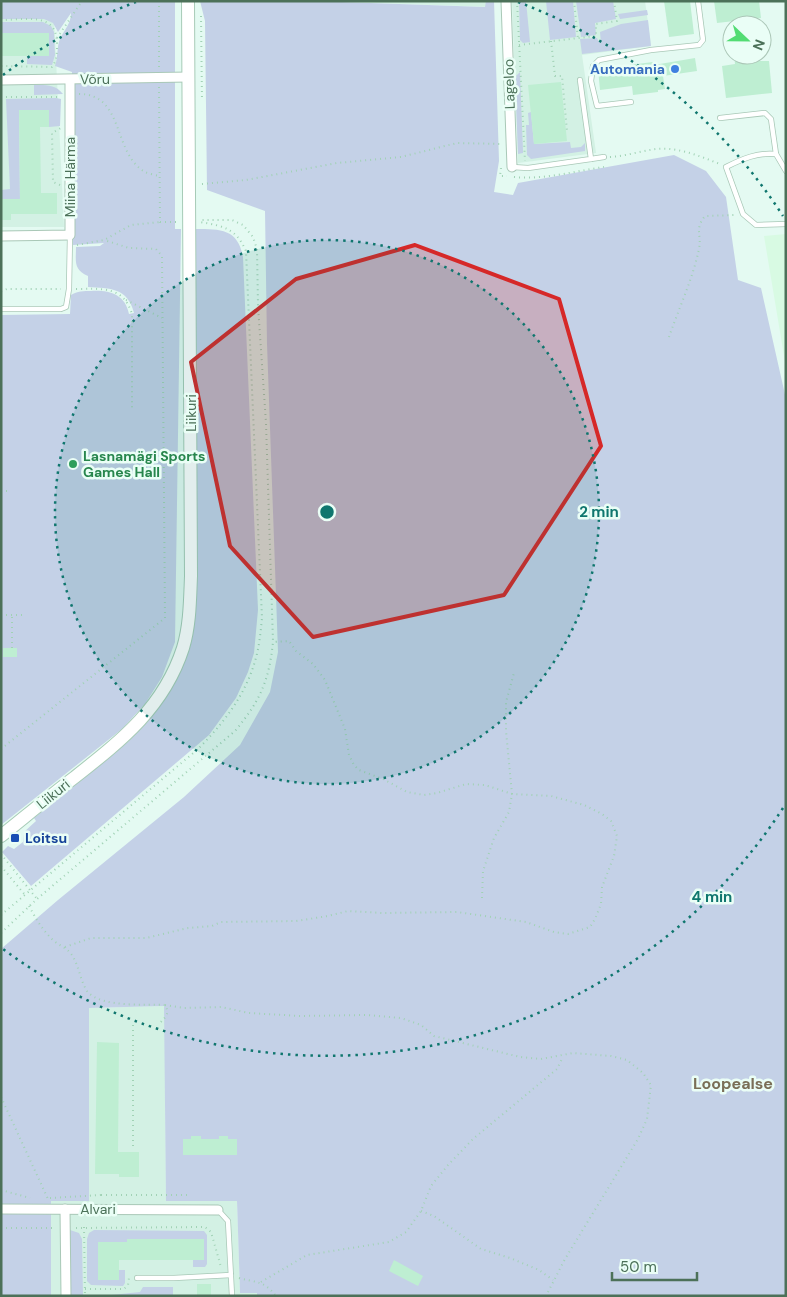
<svg xmlns="http://www.w3.org/2000/svg" width="787" height="1297" font-family="'DM Sans',sans-serif">
<style>
.residential{fill:#d3f1e4}
.commercial{fill:#d8fae3}
.green{fill:#c4d1e7}
.building{fill:#beeed2}
.lines{fill:none;stroke-linecap:round;stroke-linejoin:round}
.lane-casing{stroke:#a9c8b7;stroke-width:6}
.street-casing{stroke:#a9c8b7;stroke-width:11}
.secondary-casing{stroke:#a7cbb7;stroke-width:14}
.path{stroke:#a1d2b5;stroke-width:2;stroke-dasharray:1 4;stroke-linecap:butt}
.lane{stroke:#fff;stroke-width:4.5}
.street{stroke:#fff;stroke-width:9}
.secondary{stroke:#fff;stroke-width:12}
.marked{fill:#d62828;fill-opacity:0.2;stroke:#d62828;stroke-width:4;stroke-linejoin:round}
.ring{fill:none;stroke:#0f766e;stroke-width:2.5;stroke-dasharray:2.5 5}
.shop-dot{fill:#3f7fe0;stroke:#eafef6;stroke-width:2}
.leisure-dot{fill:#2e9e5b;stroke:#eafef6;stroke-width:2}
.transit-dot{fill:#1a4fb4;stroke:#eafef6;stroke-width:2}
.labels{text-anchor:middle;dominant-baseline:central;stroke-width:5;stroke-linejoin:round;paint-order:stroke}
.shop-label{font-size:14px;font-weight:bold;fill:#366cbe;stroke:#eafef6;text-anchor:end}
.street-label{font-size:14px;fill:#4c7159;stroke:#eafef6}
.leisure-label{font-size:14px;font-weight:bold;fill:#27864d;stroke:#eafef6;text-anchor:start}
.transit-label{font-size:14px;font-weight:bold;fill:#164399;stroke:#eafef6;text-anchor:start}
.quarter-label{font-size:16px;font-weight:bold;fill:#7a6f57;stroke:#eafef6}
.centre{fill:#0f766e;stroke:#eafef6;stroke-width:2.5}
.ring-label{font-size:15px;text-anchor:middle;font-weight:bold;fill:#0f766e;stroke:#eafef6;stroke-width:5;stroke-linejoin:round;paint-order:stroke}
</style>
<rect width="100%" height="100%" fill="#e4faf2"/>
<g class="residential">
<polygon points="321,1 491,1 491,7"/>
<polygon points="512,1 645,1 651,46 582,55 596,153 518,163"/>
<polygon points="1,16 54,17 64,227 1,227"/>
<polygon points="165,1006 166,1201 237,1201 240,1293 257,1293 257,1296 51,1296 51,1201 89,1201 89,1008"/>
</g>
<polygon class="commercial" points="786,234 786,368 764,236"/>
<g class="green">
<path d="M1 1H175V229H181L175 642 162 677 145 704 122 729 1 825V315L70 314 71 295C77 291 84 291 91 291 109 290 125 294 129 314L134 313C128 288 110 288 88 287V276C73 269 76 261 76 247L100 246 104 243 73 245 72 72 55 66C58 57 57 45 60 39 64 30 71 24 71 13L58 32 53 23 44 19H1Z"/>
<polygon points="200,1 313,1 485,7 486,1 494,1 499,161 494,192 513,195 518,183 674,155 706,171 726,197 738,280 761,288 786,399 786,1296 257,1296 257,1293 240,1293 237,1201 166,1201 164,1006 89,1008 89,1201 51,1201 51,1296 1,1296 1,949 58,900 184,797 240,745 270,692 278,652 267,344 265,211 207,190 205,21"/>
<polygon points="519,1 526,1 530,42 523,43 520,40"/>
<polygon points="546,1 573,1 576,37 550,40"/>
<polygon points="576,1 613,1 616,19 595,23 596,35 581,37"/>
<polygon points="647,10 648,15 620,19 618,14"/>
<polygon points="648,20 651,46 582,54 580,39 597,38 599,42 601,43 600,32 621,24"/>
<polygon points="1,22 43,22 51,26 54,32 55,55 52,65 27,64 27,55 1,33"/>
<polygon points="520,72 523,151 523,153 518,154 515,77"/>
<path d="M34 85C46 85 55 84 63 94L34 95Z"/>
<polygon points="56,98 61,99 60,126 49,127 49,110 19,110 20,204 1,199 1,190 10,189 6,99"/>
<polygon points="531,112 534,144 570,142 571,148 581,147 585,143 585,151 531,159 527,155 526,125 529,125 528,113"/>
<path d="M196 229C221 229 238 229 243 257L258 610 254 653 248 672 236 698 209 735 31 886 2 852 8 846 14 849 23 842 24 832 36 821 34 818 129 741 156 711 172 687 196 572Z"/>
<polygon points="70,1230 79,1233 82,1239 83,1296 70,1296"/>
<polygon points="94,1230 204,1231 207,1235 207,1264 205,1267 193,1267 193,1260 204,1260 203,1239 128,1239 127,1242 98,1242 98,1280 119,1280 119,1270 125,1270 125,1283 123,1286 91,1285 87,1281 87,1239 89,1233"/>
<polygon points="143,1287 173,1287 173,1295 189,1296 102,1296 140,1292"/>
</g>
<g class="building">
<polygon points="664,1 690,1 694,34 669,37"/>
<polygon points="714,1 759,1 761,18 717,23"/>
<rect x="1" y="33" width="48" height="23"/>
<polygon points="734,55 760,55 760,61 769,61 772,93 726,98 722,66 735,64"/>
<polygon points="695,58 697,71 663,76 665,89 658,90 658,92 633,95 632,86 600,90 598,69 653,62 654,65"/>
<polygon points="561,82 567,141 534,144 528,85"/>
<polygon points="19,110 49,110 49,127 40,127 41,193 57,193 57,214 11,214 11,220 1,220 1,199 20,199"/>
<rect x="3" y="648" width="14" height="9"/>
<polygon points="97,1042 119,1043 118,1152 139,1152 139,1177 119,1177 119,1174 95,1174"/>
<polygon points="191,1136 201,1136 201,1139 219,1139 219,1136 228,1136 228,1139 237,1139 237,1155 183,1155 183,1139 191,1139"/>
<polygon points="127,1239 204,1239 204,1260 119,1260 119,1280 98,1280 98,1242 127,1242"/>
<polygon points="394,1260 423,1276 418,1286 389,1271"/>
<rect x="197" y="1284" width="14" height="12"/>
</g>
<g class="lines">
<g class="lane-casing">
<g id="lane">
<polyline points="631,102 597,106 591,81 593,66 599,60 651,50 699,45 703,40 698,1"/>
<polyline points="720,118 765,113 771,119 776,154 786,171"/>
<path d="M776 154C758 152 742 159 726 167L743 214 756 225 786 224"/>
<polyline points="591,159 604,157"/>
<polyline points="512,167 528,168 591,159 580,80"/>
<polyline points="1,309 61,309 66,307 69,289 70,235"/>
<polyline points="218,1210 228,1221 232,1296"/>
<polyline points="137,1278 174,1278 231,1275"/>
</g>
</g>
<g class="street-casing">
<g id="street">
<polyline points="506,1 512,167"/>
<polyline points="1,80 189,77"/>
<polyline points="1,236 70,235 70,80"/>
<polyline points="1,1209 218,1210"/>
<polyline points="65,1209 66,1296"/>
</g>
</g>
<g class="secondary-casing">
<path id="secondary" d="M1 836C26 816 50 796 75 777 122 740 164 707 183 648 190 625 190 600 191 576L188 1"/>
</g>
<g class="path">
<polyline points="517,1 525,161"/>
<polyline points="574,1 578,39"/>
<polyline points="201,16 202,101"/>
<path d="M1 20C25 20 57 11 57 44 57 53 57 60 52 67L1 66"/>
<polyline points="57,38 82,1"/>
<polyline points="551,41 555,76 562,76 567,131"/>
<polyline points="519,45 596,36 596,24 617,21 614,1"/>
<polyline points="159,67 159,1"/>
<polyline points="159,87 160,222 178,222"/>
<path d="M79 94C125 94 112 153 145 172 149 174 155 175 160 176"/>
<polyline points="1,97 61,97"/>
<path d="M610 157C626 156 641 151 656 149 679 147 699 156 720 164"/>
<polyline points="501,168 500,176 507,176"/>
<path d="M514 177C544 180 575 171 604 167"/>
<polyline points="202,184 246,180 337,163 401,157 457,143 501,144"/>
<polyline points="60,185 53,182 52,133 61,128"/>
<polyline points="77,245 104,240 131,225 160,222"/>
<path d="M76 289C101 289 123 285 132 314V410"/>
<polyline points="1,291 7,289 61,289"/>
<polyline points="126,300 162,318"/>
<path d="M669 337C679 308 693 278 699 249 702 234 694 230 705 216L735 215"/>
<polyline points="1,491 11,491"/>
<polyline points="1,615 23,615"/>
<polyline points="12,648 12,615"/>
<polyline points="1,749 165,618 162,256 156,249 129,248 104,240"/>
<polyline points="1,854 37,899"/>
<polyline points="1,866 25,895"/>
<polyline points="482,898 483,871 494,838 509,812 512,794 506,731 506,702 514,673"/>
<path d="M29 906C36 919 43 931 54 941 60 946 67 948 72 955 79 966 80 980 87 991 100 1008 146 1004 165 1005 170 1014 166 1016 160 1023"/>
<path d="M1 915 198 749C226 721 250 689 258 649 260 639 261 628 262 618L246 251C236 228 223 226 200 222"/>
<path d="M1 933 37 899 235 731C260 701 269 681 273 642L266 423 258 306 257 249 253 237 243 225 232 220H202"/>
<polyline points="65,947 91,938 146,938 188,928 212,926 221,922 296,921 328,916 348,911 382,913 457,912 526,922 554,932 568,934 590,927 595,919 601,904 602,887 614,856 617,836 611,821 602,814 584,805 551,796 512,794 485,785 466,784 437,793 424,795 407,792 383,779 359,770 354,765 349,755 345,729 325,680 313,664 296,651 289,641 273,642"/>
<polyline points="165,1005 184,1008 221,1007 249,1013 300,1016 367,1015 401,1018 421,1025 434,1036 520,1057 541,1059 573,1053 611,1056 627,1060 643,1073 651,1085 647,1119 638,1139 565,1259 546,1296"/>
<polyline points="133,1025 133,1150"/>
<polyline points="1,1097 48,1199"/>
<polyline points="1,1190 30,1198"/>
<polyline points="101,1195 188,1195"/>
<polyline points="50,1198 101,1195 101,1199"/>
<polyline points="421,1211 434,1216 481,1249 510,1258 539,1270 553,1280"/>
<polyline points="84,1227 85,1296"/>
<polyline points="1,1228 56,1228"/>
<polyline points="76,1228 205,1227 211,1232 221,1267"/>
<path d="M239 1278C257 1283 263 1280 276 1296"/>
<polyline points="261,1282 307,1255 389,1242 406,1232 421,1211 431,1186 448,1165 473,1139 557,1069 563,1057"/>
<polyline points="85,1289 124,1289 128,1285 129,1278"/>
</g>
<use href="#lane" class="lane"/>
<use href="#street" class="street"/>
<use href="#secondary" class="secondary"/>
</g>
<path class="marked" d="M415 245 559 299 601 446 504 595 313 637 230 546 191 362 296 279Z"/>
<circle cx="327" cy="512" r="272" fill="#0f766e" fill-opacity=".12"/>
<g class="ring">
<circle cx="327" cy="512" r="272"/>
<path d="M783 808A544 544 0 0 1 3 949M3 75A544 544 0 0 1 136 2M518 2A544 544 0 0 1 783 216"/>
</g>
<circle class="shop-dot" cx="675" cy="69" r="5"/>
<circle class="leisure-dot" cx="73" cy="464" r="5"/>
<rect class="transit-dot" x="10" y="833" width="10" height="10" rx="2.5"/>
<g class="labels">
<g class="shop-label">
<text x="665" y="69">Automania</text>
</g>
<g class="street-label">
<text transform="translate(95 79) rotate(-1)">Võru</text>
<text transform="translate(509 84) rotate(-92)">Lageloo</text>
<text transform="translate(70 177) rotate(-90)">Miina Härma</text>
<text transform="translate(191 413) rotate(-90)">Liikuri</text>
<text transform="translate(53 794) rotate(-39)">Liikuri</text>
<text x="98" y="1209">Alvari</text>
</g>
<g class="leisure-label">
<text x="83" y="456">Lasnamägi Sports<tspan x="83" dy="16">Games Hall</tspan></text>
</g>
<g class="transit-label">
<text x="25" y="838">Loitsu</text>
</g>
<g class="quarter-label">
<text x="733" y="1083">Loopealse</text>
</g>
</g>
<circle cx="327" cy="512" r="8" class="centre"/>
<g class="ring-label">
<text x="599" y="517">2 min</text>
<text x="712" y="902">4 min</text>
</g>
<rect width="787" height="1297" fill="none" stroke="#4c7159" stroke-width="5"/>
<g transform="translate(747 40) rotate(112)"><circle r="24" fill="#eafef6" stroke="#abc6b7"/>
<path d="M0-4L9 19L0 12L-9 19Z" fill="#52dc73"/>
<text y="-8" font-size="14" font-weight="bold" text-anchor="middle" fill="#4c7159">N</text>
</g>
<path d="M612 1272v8h85v-8" fill="none" stroke="#4c7159" stroke-width="2.5"/>
<text x="620" y="1272" font-size="15" fill="#4c7159" stroke="#eafef6" stroke-width="4" paint-order="stroke">50 m</text>
</svg>
